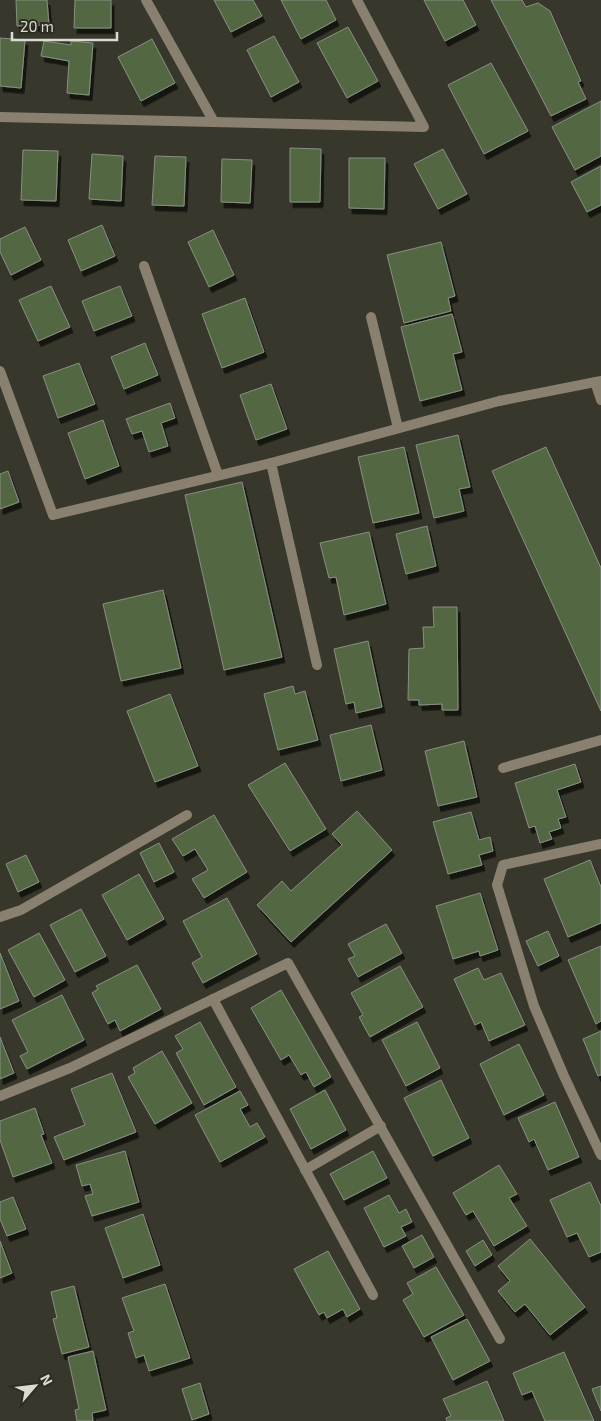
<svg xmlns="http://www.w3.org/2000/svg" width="601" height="1421" font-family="'Exo 2',sans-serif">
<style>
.building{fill:#536842;stroke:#889083;filter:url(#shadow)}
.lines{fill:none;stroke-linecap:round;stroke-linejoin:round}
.street{stroke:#8a806f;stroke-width:10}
</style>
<defs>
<filter id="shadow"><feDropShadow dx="3" dy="5.5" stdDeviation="0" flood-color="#0009"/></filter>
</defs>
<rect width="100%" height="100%" fill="#37372b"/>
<g class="building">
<polygon points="16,0 47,0 49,25 17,26"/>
<polygon points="75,0 111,0 111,28 74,28"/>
<polygon points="214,0 253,0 262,16 231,32"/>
<polygon points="281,0 326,0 336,20 301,39"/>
<polygon points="424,0 463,0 476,25 445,41"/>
<polygon points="491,0 522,0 526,7 538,3 550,11 581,81 578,82 586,99 551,116"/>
<polygon points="348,27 378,81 347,98 317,43"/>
<polygon points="274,36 299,82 271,97 247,50"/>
<polygon points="0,38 25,40 21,88 0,86"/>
<polygon points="152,39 175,83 141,101 118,57"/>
<polygon points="44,41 71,45 71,41 93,43 89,95 67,93 69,61 41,56"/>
<polygon points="491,63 528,131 484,154 448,85"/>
<polygon points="601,101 601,156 575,170 552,127"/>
<polygon points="290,148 321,149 320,202 290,202"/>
<polygon points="443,149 467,194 438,209 414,164"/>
<polygon points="23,150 58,151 56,201 21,200"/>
<polygon points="92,154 123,156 121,201 89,199"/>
<polygon points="155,156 186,157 184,206 152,205"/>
<polygon points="349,158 385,158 384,209 349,208"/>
<polygon points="222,159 252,160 250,203 221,202"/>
<polygon points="601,166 601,205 587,212 571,182"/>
<polygon points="102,225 115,256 81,271 68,240"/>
<polygon points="25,227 41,260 11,275 0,252 0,239"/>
<polygon points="213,230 234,275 209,287 188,242"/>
<polygon points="441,242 455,296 448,298 451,311 404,323 387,255"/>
<polygon points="51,286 70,327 38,341 19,300"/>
<polygon points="120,286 132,316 94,331 82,301"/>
<polygon points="245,298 264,352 222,368 202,314"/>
<polygon points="452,314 462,352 453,354 462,390 420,401 401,327"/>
<polygon points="145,343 158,375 124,389 111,357"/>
<polygon points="79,363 95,404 58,418 43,376"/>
<polygon points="271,384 287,429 256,440 240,395"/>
<polygon points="170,403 175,418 161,423 168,446 149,452 142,431 132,434 126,419"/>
<polygon points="103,420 119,466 85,479 68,433"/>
<polygon points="458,435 470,487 459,489 464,511 434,518 416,445"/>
<polygon points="404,447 419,513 373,523 358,457"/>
<polygon points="546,447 601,568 601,711 492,471"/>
<polygon points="8,471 19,502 0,509 0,474"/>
<polygon points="242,482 282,657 224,670 185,495"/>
<polygon points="427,526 436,566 406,574 396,534"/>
<polygon points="369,532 386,604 344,615 336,577 329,578 320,543"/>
<polygon points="163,590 181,668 121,681 103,604"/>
<polygon points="433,607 457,607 458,710 442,710 442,704 419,705 419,700 408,700 409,649 424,648 423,627 434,627"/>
<polygon points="368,641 382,707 356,713 354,702 346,704 334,649"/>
<polygon points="293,686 295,694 305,691 318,740 278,750 264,694"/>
<polygon points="170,694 198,766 155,782 127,711"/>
<polygon points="371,725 382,770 341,781 330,735"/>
<polygon points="464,741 477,797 438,806 425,751"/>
<polygon points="285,763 326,829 290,851 248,785"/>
<polygon points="575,764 581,782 557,790 566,817 558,819 561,828 549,832 552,839 540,843 535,826 529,828 515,783"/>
<polygon points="357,811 392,850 291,942 257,905 282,881 291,891 342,845 332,834"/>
<polygon points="471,812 479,840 490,837 493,851 479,855 482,865 448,874 433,822"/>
<polygon points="214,815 247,872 204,898 192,879 208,870 195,849 183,856 172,839"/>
<polygon points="159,843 174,872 154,882 140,853"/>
<polygon points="26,855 39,882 18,892 6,864"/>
<polygon points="590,860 601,887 601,923 568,937 544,879"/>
<polygon points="139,874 164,919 127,940 102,895"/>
<polygon points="480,893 498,950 480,956 479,951 453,959 436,906"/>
<polygon points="227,898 257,954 203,983 192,963 202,957 183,921"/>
<polygon points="81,909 106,956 75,972 50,925"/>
<polygon points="386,924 402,953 358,977 348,959 355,956 348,944"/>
<polygon points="548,931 559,956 538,966 526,941"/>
<polygon points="39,933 65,980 34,997 8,950"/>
<polygon points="601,946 601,1021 596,1024 568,960"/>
<polygon points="0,953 19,1001 0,1009"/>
<polygon points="137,965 161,1009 120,1031 115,1020 108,1024 92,993 98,989 96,986"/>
<polygon points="400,966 423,1007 370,1037 359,1017 363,1015 351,993"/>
<polygon points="478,968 484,980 501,973 525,1025 489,1041 481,1022 475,1025 454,979"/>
<polygon points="281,990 331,1077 314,1087 306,1072 301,1075 289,1055 281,1060 251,1008"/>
<polygon points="62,995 84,1040 27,1069 20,1056 28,1052 12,1020"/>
<polygon points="200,1022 236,1087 204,1105 176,1053 183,1049 175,1036"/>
<polygon points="417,1022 440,1068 406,1086 382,1040"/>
<polygon points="601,1031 601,1075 598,1076 583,1039"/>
<polygon points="0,1037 14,1073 0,1079"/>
<polygon points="519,1044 544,1095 504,1115 480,1064"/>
<polygon points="162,1051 192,1103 155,1124 128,1077 135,1073 133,1068"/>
<polygon points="112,1073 136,1132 64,1160 54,1137 85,1125 71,1089"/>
<polygon points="441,1080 469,1138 433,1156 404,1098"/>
<polygon points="325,1090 346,1130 311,1149 290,1109"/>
<polygon points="240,1091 248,1105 240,1109 250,1127 257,1123 265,1137 220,1162 195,1115"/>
<polygon points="555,1102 579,1157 548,1170 534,1139 529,1142 518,1118"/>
<polygon points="35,1108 44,1134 41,1135 52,1163 13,1177 0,1140 0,1121"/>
<polygon points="125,1151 139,1202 92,1216 85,1196 93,1194 90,1184 82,1186 76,1165"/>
<polygon points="373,1151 387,1178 344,1200 330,1174"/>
<polygon points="499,1165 517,1194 509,1198 527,1226 494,1246 473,1211 466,1215 453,1193"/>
<polygon points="590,1182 601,1206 601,1252 589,1257 577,1233 567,1237 550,1200"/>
<polygon points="389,1195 399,1213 406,1209 412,1222 401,1227 406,1236 384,1247 364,1208"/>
<polygon points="13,1197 26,1229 7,1236 0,1219 0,1202"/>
<polygon points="143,1214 160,1265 123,1278 105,1228"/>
<polygon points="422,1235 434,1257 414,1268 402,1246"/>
<polygon points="530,1239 585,1307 550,1335 525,1304 515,1312 498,1291 510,1281 498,1266"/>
<polygon points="483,1240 492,1255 475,1266 466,1251"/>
<polygon points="0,1241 12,1273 0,1278"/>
<polygon points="328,1251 360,1309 347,1317 343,1309 327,1318 324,1312 319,1315 294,1269"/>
<polygon points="436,1267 464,1315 424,1337 403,1300 413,1294 407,1283"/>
<polygon points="165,1284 190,1358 149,1371 144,1355 136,1358 128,1333 134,1331 122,1298"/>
<polygon points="74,1286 89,1347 62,1354 53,1319 57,1318 51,1292"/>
<polygon points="467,1319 490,1361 453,1380 431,1337"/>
<polygon points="93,1351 106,1410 92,1413 93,1421 77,1421 75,1410 79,1409 68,1357"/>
<polygon points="564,1352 594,1421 545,1421 532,1391 522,1395 513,1373"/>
<polygon points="487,1381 504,1421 447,1421 446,1418 451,1416 443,1399"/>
<polygon points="200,1383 209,1414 192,1420 182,1389"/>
<polygon points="601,1386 601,1411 592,1389"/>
</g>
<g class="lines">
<g class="street">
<polyline points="146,0 214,122"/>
<polyline points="0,117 424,127 357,0"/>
<polyline points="144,266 218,475"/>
<polyline points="371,317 398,428"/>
<polyline points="0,371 53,515 271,463"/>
<polyline points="595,382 601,400"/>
<polyline points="317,665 271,463 499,401 601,381"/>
<polyline points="503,768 601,740"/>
<polyline points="601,844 503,865 497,885 534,1006 564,1076 601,1155"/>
<polyline points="0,917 21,910 187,815"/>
<polyline points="213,999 373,1295"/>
<polyline points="0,1096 70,1068 288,963 500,1339"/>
<polyline points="305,1170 381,1126"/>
</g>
</g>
<g transform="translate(35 1386) rotate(62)" stroke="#2d2d21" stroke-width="4" paint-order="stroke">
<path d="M0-4L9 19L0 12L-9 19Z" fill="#dbdbd4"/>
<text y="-8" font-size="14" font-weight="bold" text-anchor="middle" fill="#dbdbd4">N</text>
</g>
<path d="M12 32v8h105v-8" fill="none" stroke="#dbdbd4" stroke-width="2.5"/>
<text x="20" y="32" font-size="15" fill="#dbdbd4" stroke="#2d2d21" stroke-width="4" paint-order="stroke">20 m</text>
</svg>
